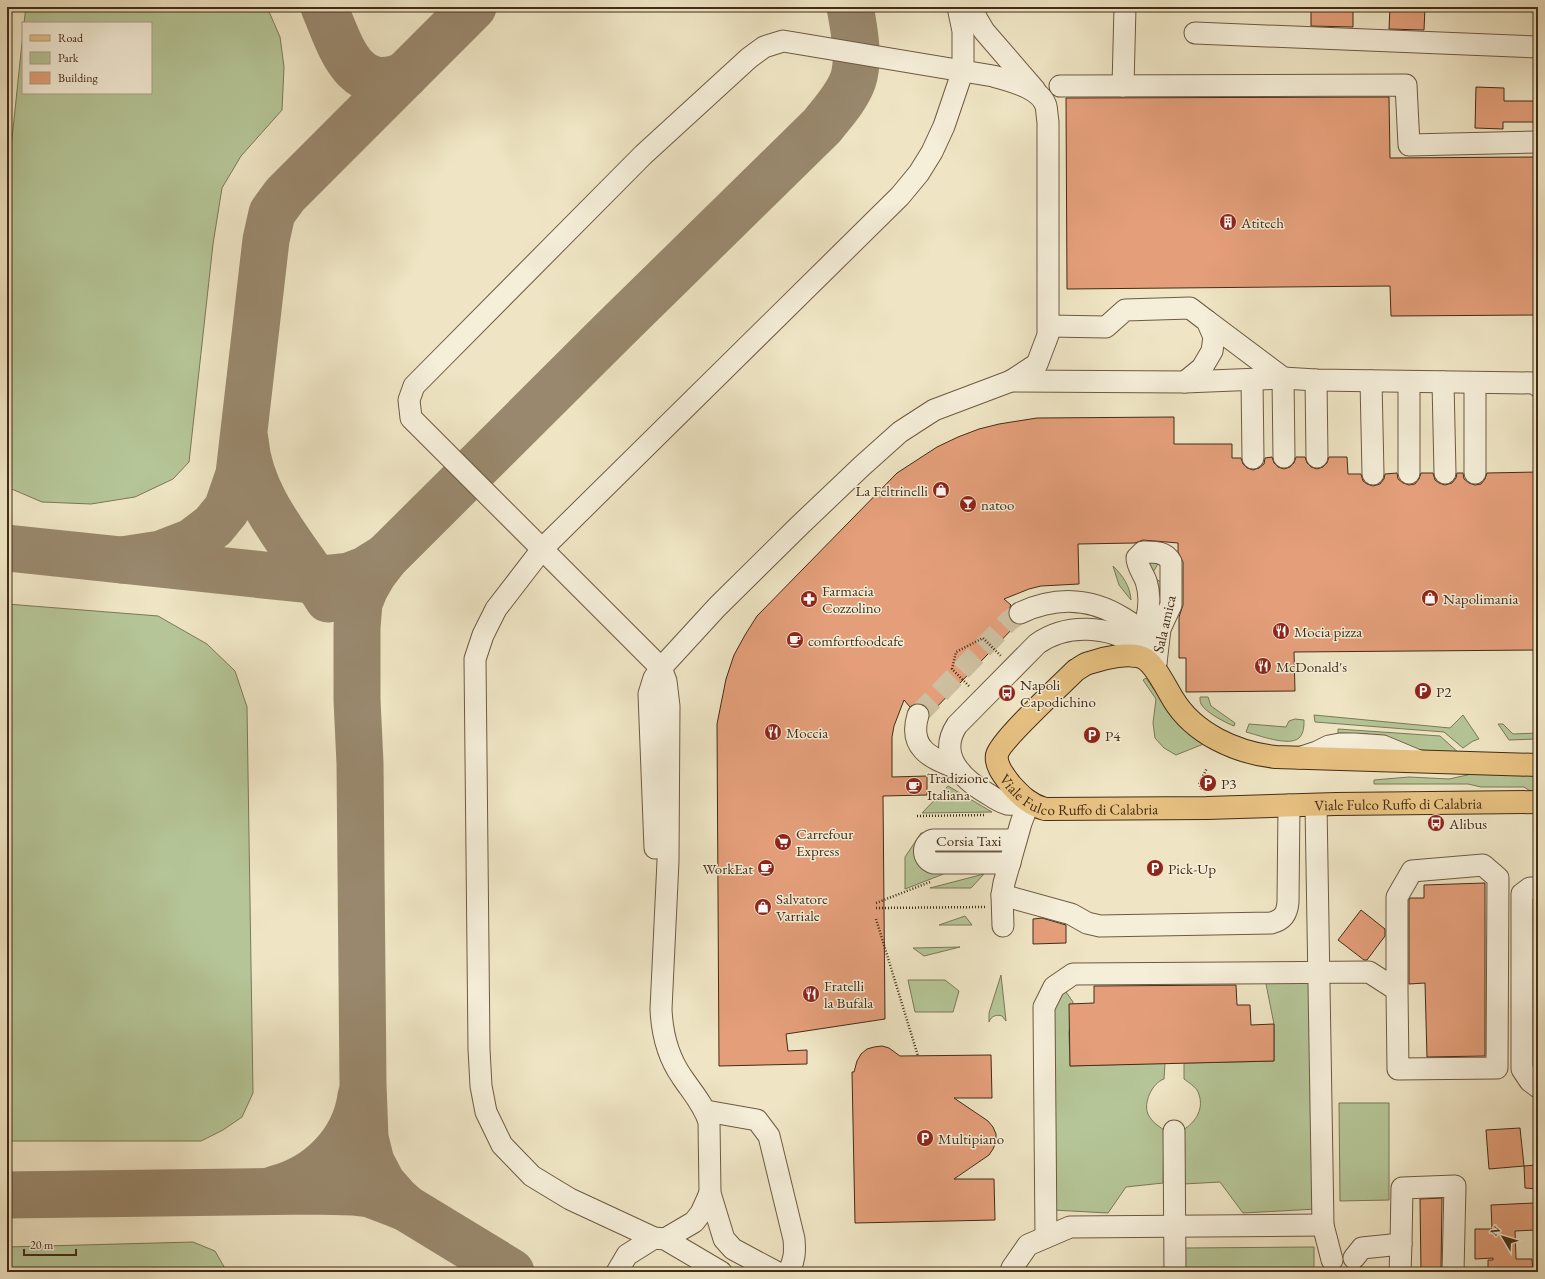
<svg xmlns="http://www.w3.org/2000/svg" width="1545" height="1279" font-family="'EB Garamond',serif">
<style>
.green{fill:#b5c597;stroke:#7c7856}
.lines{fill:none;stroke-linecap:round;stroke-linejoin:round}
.taxiway{stroke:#99886d;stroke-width:47}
.building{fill:#e49f7a;stroke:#432c16}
.minor-tunnel{stroke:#cdc0a1;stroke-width:21;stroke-dasharray:21 10;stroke-linecap:butt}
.minor-casing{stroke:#6e5a42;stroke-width:23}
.major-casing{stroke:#432c16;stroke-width:24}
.path{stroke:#432c16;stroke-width:2.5;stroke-dasharray:1 2;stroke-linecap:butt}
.minor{stroke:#f5eed9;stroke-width:21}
.major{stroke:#e8c282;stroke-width:22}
.labels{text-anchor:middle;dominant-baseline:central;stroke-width:3;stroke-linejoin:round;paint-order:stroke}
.poi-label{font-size:15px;fill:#432c16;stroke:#f5eed9;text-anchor:start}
.street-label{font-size:15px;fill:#432c16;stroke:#f5eed9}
</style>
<rect width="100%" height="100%" fill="#efe5c4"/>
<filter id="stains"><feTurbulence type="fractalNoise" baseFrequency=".005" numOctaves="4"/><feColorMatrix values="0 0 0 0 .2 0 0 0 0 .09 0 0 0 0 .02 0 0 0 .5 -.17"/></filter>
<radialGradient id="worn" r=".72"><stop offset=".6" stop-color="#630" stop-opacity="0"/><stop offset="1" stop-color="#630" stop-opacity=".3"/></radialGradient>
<g class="green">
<polygon points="26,7 267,7 280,37 284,67 282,110 241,156 222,188 213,244 189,462 173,479 135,497 91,504 42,502 7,487 7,187 23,33 23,93 151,93 151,23 24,23"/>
<polygon points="1144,561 1159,562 1151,576 1166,585 1163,600 1157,602"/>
<path d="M1113 566C1123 576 1130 586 1131 600L1119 585Z"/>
<polygon points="7,604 158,616 207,644 235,671 247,707 253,1093 242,1117 223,1130 201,1141 7,1141"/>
<polygon points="1146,678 1172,716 1206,743 1176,755 1164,748 1155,738 1153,723 1156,699 1143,680"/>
<path d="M1200 697H1208L1211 706 1235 723 1234 726C1226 723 1205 712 1201 704 1200 702 1200 700 1200 697Z"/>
<polygon points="1314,715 1450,728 1463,715 1479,739 1473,741 1463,748 1444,732 1315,722"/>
<path d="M1295 719 1304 720C1304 726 1304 733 1299 738 1289 747 1258 735 1246 732L1249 724 1286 727 1289 721Z"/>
<polygon points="1498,724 1503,724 1513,734 1538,733 1538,741 1536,739 1509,740"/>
<polygon points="1338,729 1440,736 1459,753 1419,750 1368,734 1338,733"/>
<polygon points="1481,772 1538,775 1538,792 1532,792 1524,787 1481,787 1468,784 1374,784 1374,780 1409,777 1449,779"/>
<polygon points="948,786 992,812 922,813"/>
<polygon points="921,833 935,833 919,845 959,868 905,889 905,857"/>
<polygon points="984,874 971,888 930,888"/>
<polygon points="965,916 972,925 939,925"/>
<polygon points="960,947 924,956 913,948"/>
<path d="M1001 975 1006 1021 1002 1016C997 1014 991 1016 989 1022V1013Z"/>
<path d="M1306 978 1312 984 1317 1209 1243 1213 1220 1182 1184 1184 1183 1130C1196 1122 1205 1108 1198 1092 1196 1087 1188 1082 1184 1079V1063L1274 1061V1024L1265 979Z"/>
<polygon points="908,980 945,980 959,991 953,1012 915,1012"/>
<path d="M1064 989 1073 1002 1069 1033 1070 1066 1165 1063 1164 1079C1152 1083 1143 1103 1148 1114 1152 1122 1157 1125 1164 1130L1163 1183 1126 1187 1108 1213 1053 1210V1011Z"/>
<polygon points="1339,1103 1389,1103 1389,1200 1340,1201"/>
<polygon points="193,1242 215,1251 227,1272 7,1272 7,1247"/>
<polygon points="1314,1247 1314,1272 1185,1272 1185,1248"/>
</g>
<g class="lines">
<g class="taxiway">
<path d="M324 7C340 44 353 98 405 75"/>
<path d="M245 440C250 502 298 549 328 599"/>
<polyline points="7,548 311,580 349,576 365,570 386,557"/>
<polyline points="122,560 161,554 192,542 213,526 227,509 239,474 266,240 272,213 285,195 473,7"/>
<path d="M275 1189C319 1178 355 1142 361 1096"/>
<polyline points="7,1195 311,1191 353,1192 370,1194 391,1202 406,1208 511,1272"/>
<path d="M406 1208 396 1199 382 1183 371 1162 365 1138 363 1084 360 763 357 700V627L359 603 365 588 373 574 386 557 615 329 822 126C833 112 847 97 853 80 860 59 854 28 850 7"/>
</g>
</g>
<g class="building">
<polygon points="1311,7 1353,7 1353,27 1311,26"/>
<polygon points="1390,7 1425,7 1424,30 1389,29"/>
<polygon points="1476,87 1504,88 1504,101 1538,101 1538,122 1503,122 1503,129 1475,128"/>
<polygon points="1389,97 1390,158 1538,157 1538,315 1391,316 1390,286 1067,289 1066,98"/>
<polygon points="1174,417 1174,444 1232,444 1232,458 1241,458 1243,464 1247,468 1253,470 1259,468 1264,464 1265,458 1272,457 1274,463 1278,467 1284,469 1290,467 1294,463 1296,457 1305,457 1307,463 1311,467 1317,469 1323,467 1327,463 1329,457 1347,457 1348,474 1361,474 1363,481 1367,484 1373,486 1380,484 1384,479 1385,474 1397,473 1398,479 1403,483 1409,485 1415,484 1419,479 1421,473 1433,473 1435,480 1439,483 1445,485 1452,483 1456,478 1457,473 1463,473 1464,479 1469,483 1475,485 1481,484 1485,479 1487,473 1538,472 1538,650 1294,652 1295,691 1186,692 1186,658 1179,658 1179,617 1183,605 1183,562 1178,552 1178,543 1143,540 1135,543 1078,544 1079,584 1041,586 1029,589 1004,599 1011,605 1008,611 1009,618 1012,622 1017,624 930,714 926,706 920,703 915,704 910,707 904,700 894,726 892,737 892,777 927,776 927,795 883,796 885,1019 786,1034 788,1051 807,1050 807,1064 719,1066 717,724 726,679 734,655 745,635 757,616 897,473 937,447 958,437 979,429 999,424 1037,418"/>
<polygon points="1485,883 1485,1056 1427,1057 1425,983 1409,984 1409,900 1410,898 1424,898 1424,885"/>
<polygon points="1361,910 1385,929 1385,936 1367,960 1364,960 1338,940"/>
<polygon points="1042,918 1066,925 1066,943 1033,944 1033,919"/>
<polygon points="1236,985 1237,1005 1250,1005 1251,1025 1274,1024 1274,1061 1070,1066 1069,1004 1094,1003 1094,986"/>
<polygon points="882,1046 889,1048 900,1056 991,1055 992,1098 954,1098 988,1121 993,1127 996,1134 996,1142 993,1149 989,1155 954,1179 994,1179 995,1220 855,1223 852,1072 854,1072 857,1061 861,1054 867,1049 874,1047"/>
<polygon points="1520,1128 1524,1166 1489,1169 1486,1130"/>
<polygon points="1536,1165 1538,1189 1525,1188 1524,1166"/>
<polygon points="1442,1198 1441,1272 1421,1272 1420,1199"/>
<polygon points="1534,1203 1535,1230 1515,1231 1516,1259 1532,1259 1533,1272 1488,1272 1488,1260 1493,1260 1493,1258 1475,1259 1475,1229 1492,1229 1491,1205"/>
</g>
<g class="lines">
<polyline class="minor-tunnel" points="918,715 1009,621 1020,613"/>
<g class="minor-casing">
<g id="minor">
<polyline points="970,7 984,31 1035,90"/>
<polyline points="1195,33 1538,47"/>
<polyline points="1060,86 1406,85 1409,145 1538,142"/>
<polyline points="1123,86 1125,7"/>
<polyline points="1207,321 1283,378"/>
<polyline points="1049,326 1106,327 1125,310 1190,308 1207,321 1214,337 1212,351 1202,368 1185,382"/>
<polyline points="1283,378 1284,457"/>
<polyline points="1252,380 1253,458"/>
<polyline points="1316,380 1317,457"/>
<polyline points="1371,381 1373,474"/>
<polyline points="1409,382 1409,473"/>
<polyline points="1443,382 1445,473"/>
<polyline points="1475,473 1475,383"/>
<path d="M1020 613C1054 597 1090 597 1123 618 1135 625 1141 630 1147 644"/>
<path d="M1133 656C1144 633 1154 606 1146 581 1143 573 1137 566 1137 558L1143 552C1154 552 1165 551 1171 562V605L1160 629 1156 663"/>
<path d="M918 715C908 748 930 758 957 768"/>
<polyline points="1299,758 1317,752 1329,746 1340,744 1354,744 1383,746 1419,761"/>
<path d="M1029 802C1022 804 1015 805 1007 804 1000 802 994 798 988 794 962 779 937 755 957 725L1037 644C1066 623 1109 625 1138 646 1145 651 1150 657 1156 663"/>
<polyline points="1316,805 1323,1225 1332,1260"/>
<polyline points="655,848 649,694 654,678 661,668 717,607 799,526 862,466 900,432 934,410 1011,381 1185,382 1283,378 1316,380 1534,383 1538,386"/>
<path id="s1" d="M1010 863H934C922 860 921 844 933 840H1016"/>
<polyline points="1538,888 1530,888 1522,894 1522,1069 1530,1081 1538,1087"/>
<path d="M1002 895 1071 914 1087 923 1100 926 1271 923C1283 920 1287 914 1288 902L1289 805"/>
<polyline points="1003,926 1002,895 1004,883 1021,823 1029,802"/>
<path d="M706 1111 757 1120 769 1136 794 1239C795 1251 795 1261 788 1272"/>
<polyline points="1174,1131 1175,1272"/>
<polyline points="1046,1237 1044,1007 1054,987 1073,974 1369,972 1397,990 1398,1069 1497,1068 1498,878 1483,865 1412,871 1397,897 1397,990"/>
<polyline points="665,1239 694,1222 701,1213 710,1193"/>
<polyline points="1401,1244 1402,1188 1455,1186 1453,1272"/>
<polyline points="1354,1258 1362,1248 1401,1244 1400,1272"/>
<polyline points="617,1272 627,1255 654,1238"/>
<polyline points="721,1272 665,1239 654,1238 570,1199 532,1176 502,1145 486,1112 481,1086 479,1049 475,659 483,635 496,609 543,548 900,196 919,173 932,152 944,126 963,70 963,31 958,7"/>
<path d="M776 1272 733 1249 724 1239 710 1193 709 1122C704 1105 692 1092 682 1077 668 1057 662 1033 661 1009L668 861 669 706 666 681 661 668 411 418 409 400 414 386 643 155 749 58 764 47 783 41 993 76C1009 81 1040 87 1046 106 1047 111 1047 116 1048 122V335L1037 364 1011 381"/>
<polyline points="1012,1272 1012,1268 1028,1245 1070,1227 1323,1225"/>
</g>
</g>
<g class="major-casing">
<g id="major">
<path id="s2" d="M1538 765 1276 757C1237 753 1194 734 1173 699 1166 688 1156 666 1145 659 1132 651 1103 658 1089 663 1084 664 1080 668 1076 670 1063 683 999 742 997 755 995 766 1005 777 1011 785 1021 796 1030 805 1045 809L1207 808 1336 804 1538 802"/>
</g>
</g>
<g class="path">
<polyline points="969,686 952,669 956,652 983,638 1001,656"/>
<polyline points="1202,789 1199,784 1207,768"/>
<polyline points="917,816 984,815"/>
<polyline points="876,903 930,882"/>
<polyline points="876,908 985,907"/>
<polyline points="876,919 918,1056"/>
</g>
<use href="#minor" class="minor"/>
<use href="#major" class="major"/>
</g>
<defs>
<g id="building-disc" transform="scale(0.9)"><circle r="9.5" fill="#8f2418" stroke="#f5eed9"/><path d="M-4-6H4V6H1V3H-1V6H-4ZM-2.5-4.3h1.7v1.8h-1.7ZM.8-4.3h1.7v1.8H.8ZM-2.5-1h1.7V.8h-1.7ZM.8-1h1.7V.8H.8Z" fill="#fff"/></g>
<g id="shop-disc" transform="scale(0.9)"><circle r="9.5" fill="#8f2418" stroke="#f5eed9"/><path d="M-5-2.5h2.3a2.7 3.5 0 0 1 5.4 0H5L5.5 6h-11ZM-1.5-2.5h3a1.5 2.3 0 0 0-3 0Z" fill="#fff"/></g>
<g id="bar-disc" transform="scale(0.9)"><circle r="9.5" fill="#8f2418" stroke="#f5eed9"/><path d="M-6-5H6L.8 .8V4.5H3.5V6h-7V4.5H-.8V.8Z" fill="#fff"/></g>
<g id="pharmacy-disc" transform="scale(0.9)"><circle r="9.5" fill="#8f2418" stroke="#f5eed9"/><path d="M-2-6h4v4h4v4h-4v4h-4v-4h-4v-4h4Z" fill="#fff"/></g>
<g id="restaurant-disc" transform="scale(0.9)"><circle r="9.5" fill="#8f2418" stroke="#f5eed9"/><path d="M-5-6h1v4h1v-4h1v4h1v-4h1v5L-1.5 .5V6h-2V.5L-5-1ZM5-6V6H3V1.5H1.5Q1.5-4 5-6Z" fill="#fff"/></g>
<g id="cafe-disc" transform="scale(0.9)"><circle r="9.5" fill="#8f2418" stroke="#f5eed9"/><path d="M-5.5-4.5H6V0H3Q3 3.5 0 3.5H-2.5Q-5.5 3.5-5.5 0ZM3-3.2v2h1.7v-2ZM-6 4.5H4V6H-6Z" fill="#fff"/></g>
<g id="parking-disc" transform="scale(0.9)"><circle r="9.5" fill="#8f2418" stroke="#f5eed9"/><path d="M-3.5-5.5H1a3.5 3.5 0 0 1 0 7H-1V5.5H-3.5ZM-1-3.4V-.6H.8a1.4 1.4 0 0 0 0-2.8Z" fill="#fff"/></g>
<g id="bus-disc" transform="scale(0.9)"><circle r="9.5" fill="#8f2418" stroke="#f5eed9"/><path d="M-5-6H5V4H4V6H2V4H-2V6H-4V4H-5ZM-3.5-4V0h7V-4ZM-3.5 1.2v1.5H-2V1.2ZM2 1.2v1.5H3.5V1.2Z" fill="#fff"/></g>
<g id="supermarket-disc" transform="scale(0.9)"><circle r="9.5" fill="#8f2418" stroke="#f5eed9"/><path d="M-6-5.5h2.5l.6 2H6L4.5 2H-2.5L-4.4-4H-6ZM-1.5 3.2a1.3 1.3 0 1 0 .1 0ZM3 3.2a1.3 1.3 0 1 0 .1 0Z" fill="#fff"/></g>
</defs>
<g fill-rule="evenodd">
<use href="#building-disc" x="1228" y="222"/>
<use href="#shop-disc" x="941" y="490"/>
<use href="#bar-disc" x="968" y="504"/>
<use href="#shop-disc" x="1430" y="598"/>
<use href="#pharmacy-disc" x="809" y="599"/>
<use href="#restaurant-disc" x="1281" y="631"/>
<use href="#cafe-disc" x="795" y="640"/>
<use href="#restaurant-disc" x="1263" y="666"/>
<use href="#parking-disc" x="1423" y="691"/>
<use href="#bus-disc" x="1007" y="693"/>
<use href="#restaurant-disc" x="773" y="732"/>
<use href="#parking-disc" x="1092" y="735"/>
<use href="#parking-disc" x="1208" y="783"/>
<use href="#cafe-disc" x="914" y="786"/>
<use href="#bus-disc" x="1436" y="823"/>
<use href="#supermarket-disc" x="783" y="842"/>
<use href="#cafe-disc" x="766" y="868"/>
<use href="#parking-disc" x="1155" y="868"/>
<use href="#shop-disc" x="763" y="907"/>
<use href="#restaurant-disc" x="811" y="994"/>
<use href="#parking-disc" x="925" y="1138"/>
</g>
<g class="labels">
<g class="poi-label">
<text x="1241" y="222">Atitech</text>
<text x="928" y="490" text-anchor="end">La Feltrinelli</text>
<text x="981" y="504">natoo</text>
<text x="822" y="590">Farmacia<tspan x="822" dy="17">Cozzolino</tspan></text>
<text x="1443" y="598">Napolimania</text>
<text x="1294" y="631">Mocia pizza</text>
<text x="808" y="640">comfortfoodcafe</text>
<text x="1276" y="666">McDonald's</text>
<text x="1020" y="684">Napoli<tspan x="1020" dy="17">Capodichino</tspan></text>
<text x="1436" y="691">P2</text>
<text x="786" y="732">Moccia</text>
<text x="1105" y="735">P4</text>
<text x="927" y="777">Tradizione<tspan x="927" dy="17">Italiana</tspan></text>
<text x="1221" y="783">P3</text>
<text x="1449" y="823">Alibus</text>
<text x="796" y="833">Carrefour<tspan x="796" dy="17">Express</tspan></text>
<text x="753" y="868" text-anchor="end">WorkEat</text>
<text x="1168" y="868">Pick-Up</text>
<text x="776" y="898">Salvatore<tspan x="776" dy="17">Varriale</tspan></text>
<text x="824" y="985">Fratelli<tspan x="824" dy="17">la Bufala</tspan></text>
<text x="938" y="1138">Multipiano</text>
</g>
<g class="street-label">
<text transform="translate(1164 624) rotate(-77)">Sala amica</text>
<text stroke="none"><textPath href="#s2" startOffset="728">Viale Fulco Ruffo di Calabria</textPath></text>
<text stroke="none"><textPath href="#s2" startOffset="1052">Viale Fulco Ruffo di Calabria</textPath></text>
<text stroke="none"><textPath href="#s1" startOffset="143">Corsia Taxi</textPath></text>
</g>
</g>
<rect width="1545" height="1279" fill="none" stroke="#efe5c4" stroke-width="24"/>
<rect x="8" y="8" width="1529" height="1263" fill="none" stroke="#432c16" stroke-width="2"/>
<rect x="12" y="12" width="1521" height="1255" fill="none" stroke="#432c16"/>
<rect x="22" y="22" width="130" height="72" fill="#f5eed9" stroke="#aea08b"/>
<rect x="30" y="35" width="20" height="6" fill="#e8c282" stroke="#aea08b"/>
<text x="58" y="42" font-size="12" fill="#432c16">Road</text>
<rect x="30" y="52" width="20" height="12" fill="#b5c597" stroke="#aea08b"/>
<text x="58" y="62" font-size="12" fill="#432c16">Park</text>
<rect x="30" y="72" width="20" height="12" fill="#e49f7a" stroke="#aea08b"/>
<text x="58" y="82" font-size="12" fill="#432c16">Building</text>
<g transform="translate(1503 1237) rotate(308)" stroke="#f5eed9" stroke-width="3" paint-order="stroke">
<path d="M0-3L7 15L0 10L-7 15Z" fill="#432c16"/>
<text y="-6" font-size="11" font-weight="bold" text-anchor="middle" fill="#432c16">N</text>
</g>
<path d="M24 1249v6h52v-6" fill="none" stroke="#432c16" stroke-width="2"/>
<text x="30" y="1249" font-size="12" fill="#432c16" stroke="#f5eed9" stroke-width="3" paint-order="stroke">20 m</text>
<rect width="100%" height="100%" filter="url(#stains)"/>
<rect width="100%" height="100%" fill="url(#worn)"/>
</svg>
